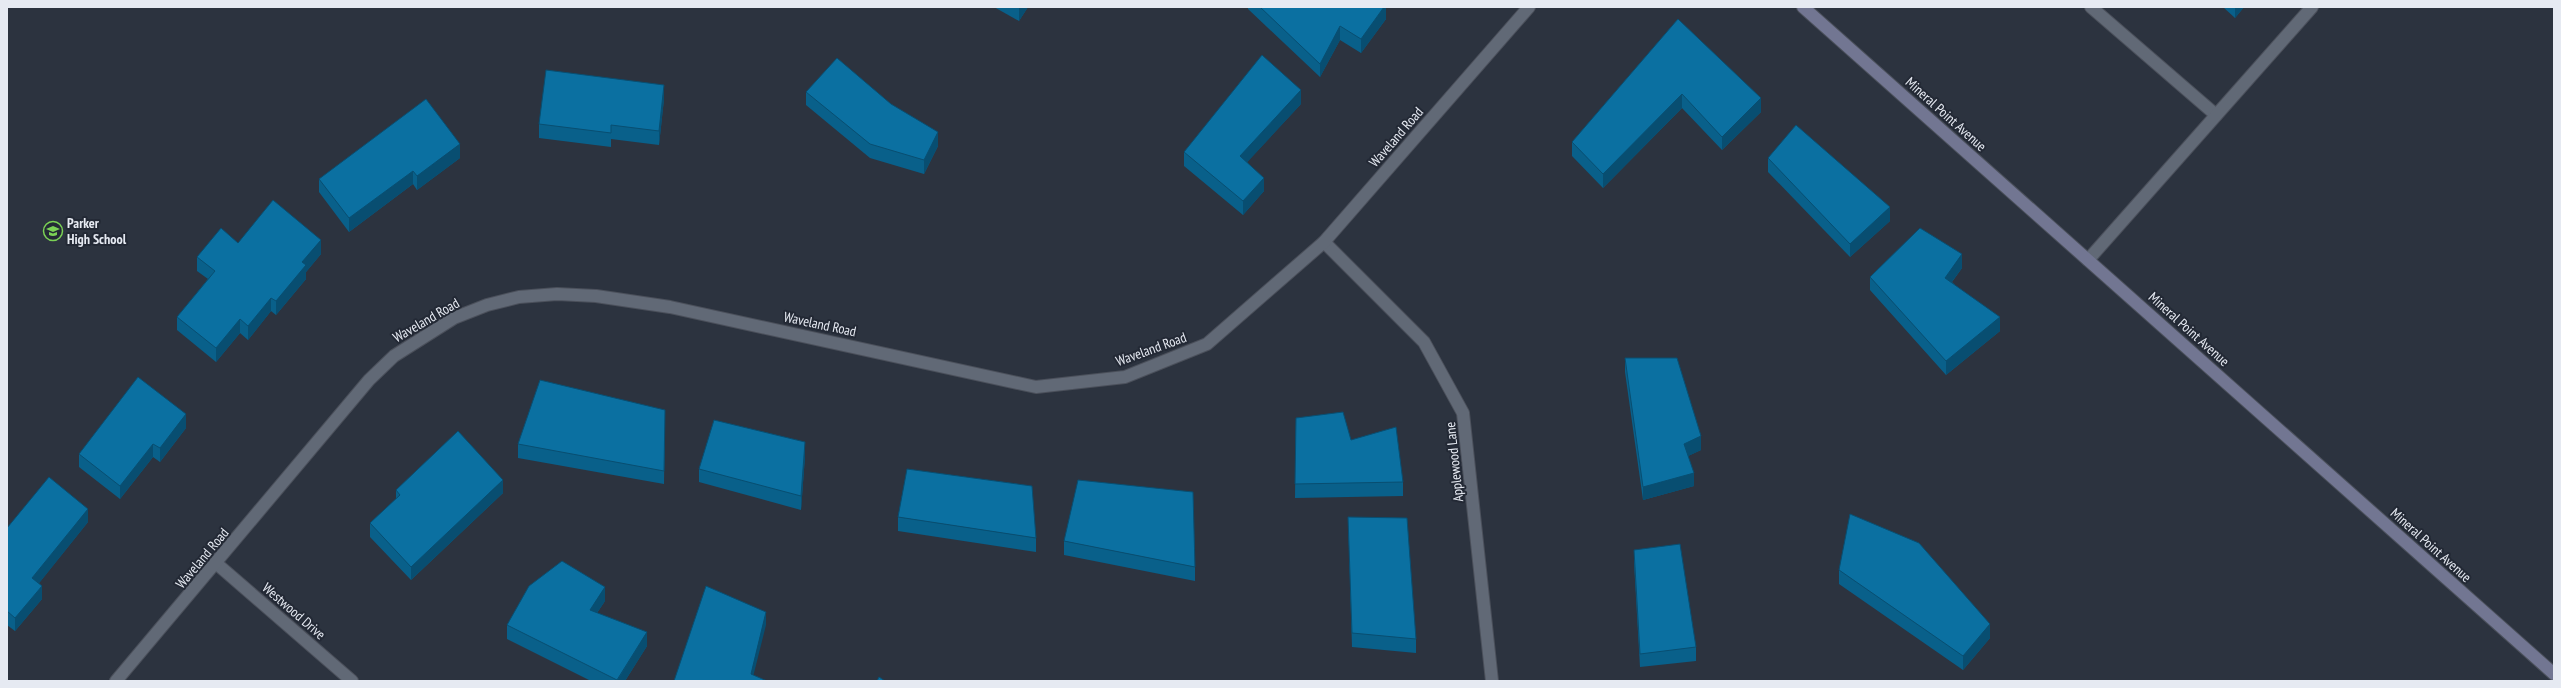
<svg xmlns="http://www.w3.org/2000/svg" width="2561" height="688" font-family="'PT Sans Narrow',sans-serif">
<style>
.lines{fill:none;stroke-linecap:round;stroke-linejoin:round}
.lane-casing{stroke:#4b505b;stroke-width:14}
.street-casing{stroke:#4b505b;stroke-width:14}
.secondary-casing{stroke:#4b505b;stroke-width:14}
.lane{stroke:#616976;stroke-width:12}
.street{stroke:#616976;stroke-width:12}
.secondary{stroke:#727692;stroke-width:12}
.wall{fill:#09608a}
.shaded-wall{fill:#084e71}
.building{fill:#0b70a1;stroke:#084e71}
.labels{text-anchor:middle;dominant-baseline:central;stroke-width:4;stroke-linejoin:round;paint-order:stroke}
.street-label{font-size:14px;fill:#e6eaf2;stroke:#232935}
.poi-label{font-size:14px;font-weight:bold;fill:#e6eaf2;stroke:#232935;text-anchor:start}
</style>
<rect width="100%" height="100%" fill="#2c333f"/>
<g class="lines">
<g class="lane-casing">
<g id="lane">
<polyline points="2091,7 2216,115"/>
<polyline points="2088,260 2312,7"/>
</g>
</g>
<g class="street-casing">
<g id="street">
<polyline points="1324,242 1424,342 1463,413 1492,681"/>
<polyline points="217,564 352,681"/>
<polyline points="116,681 369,380 394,356 454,318 487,305 519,297 557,294 596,296 670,307 1036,387 1125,377 1207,344 1324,242 1529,7"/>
</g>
</g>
<g class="secondary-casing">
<polyline id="secondary" points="1803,7 2554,674"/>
</g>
<use href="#lane" class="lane"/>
<use href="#street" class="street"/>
<use href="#secondary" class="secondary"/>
</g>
<g class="wall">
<polygon points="994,7 1028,7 1019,21"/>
<polygon points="1248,7 1386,7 1386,19 1361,53 1340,40 1320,77 1248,9"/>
<polygon points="2223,7 2244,7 2235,18"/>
<polygon points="1678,19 1761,112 1722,150 1682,108 1603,188 1572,156 1572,142"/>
<polygon points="806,92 938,146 924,174 870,158 806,105"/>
<polygon points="664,99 659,145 611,139 611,147 539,138 539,124"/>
<polygon points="1301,104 1247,162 1264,191 1243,215 1184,166 1184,152"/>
<polygon points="460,158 417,190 413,184 349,232 319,192 319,179"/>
<polygon points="1768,158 1890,221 1850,257 1768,172"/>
<polygon points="238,243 321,254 306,272 306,279 276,315 271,311 248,340 240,333 216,362 177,330 177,317 208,279 197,271 197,257"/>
<polygon points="1962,268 1952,282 2000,331 1946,375 1870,290 1870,277"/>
<polygon points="1625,358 1701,450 1688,456 1694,486 1643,500 1625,372"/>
<polygon points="665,410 664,484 518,458 518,444"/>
<polygon points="1296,418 1351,440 1403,482 1403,496 1295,498"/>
<polygon points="186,428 160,462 153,457 120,499 79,467 79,454"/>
<polygon points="805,456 801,510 699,482 699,469"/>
<polygon points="396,490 503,493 411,580 370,537 370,523 396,499"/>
<polygon points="898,517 1036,538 1036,552 898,531"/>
<polygon points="1348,517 1416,639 1416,653 1352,647"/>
<polygon points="88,522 39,583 42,599 15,631 7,625 7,528"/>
<polygon points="1064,541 1195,567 1195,581 1064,555"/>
<polygon points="1634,550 1696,647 1696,661 1640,667 1634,563"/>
<polygon points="1839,570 1990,638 1963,670 1839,584"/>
<polygon points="605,601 597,613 647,646 625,681 591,681 507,639 507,625"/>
</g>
<g class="shaded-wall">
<polygon points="1019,7 1028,7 1019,21"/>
<polygon points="1384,7 1386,7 1386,19 1361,53 1361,39"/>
<polygon points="2235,7 2244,7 2235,18"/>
<polygon points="1340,26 1340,40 1320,77 1320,64"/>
<polygon points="664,85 664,99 659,145 659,131"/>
<polygon points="1301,90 1301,104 1240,170 1240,156"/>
<polygon points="1682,94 1682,108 1603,188 1603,174"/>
<polygon points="1761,98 1761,112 1722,150 1722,137"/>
<polygon points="938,132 938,146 924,174 924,160"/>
<polygon points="460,144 460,158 417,190 417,176"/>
<polygon points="413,171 413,184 349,232 349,218"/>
<polygon points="1264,178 1264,191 1243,215 1243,201"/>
<polygon points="1890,207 1890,221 1850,257 1850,244"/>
<polygon points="321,240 321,254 306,272 306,279 276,315 276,301 302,262"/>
<polygon points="1962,254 1962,268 1945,291 1945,278"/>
<polygon points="271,298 271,311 248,340 248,326"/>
<polygon points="2000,317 2000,331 1946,375 1946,361"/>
<polygon points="240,319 240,333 216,362 216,348"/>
<polygon points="186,414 186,428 160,462 160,448"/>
<polygon points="1701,436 1701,450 1684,458 1684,444"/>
<polygon points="805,442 805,456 801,510 801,496"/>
<polygon points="153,444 153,457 120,499 120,486"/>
<polygon points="1694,473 1694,486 1643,500 1643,487"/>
<polygon points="503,480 503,493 411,580 411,567"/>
<polygon points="88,509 88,522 32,592 32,578"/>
<polygon points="42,586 42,599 15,631 15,618"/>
<polygon points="605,587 605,601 590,623 590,610"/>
<polygon points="766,612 766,625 752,681 751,674"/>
<polygon points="1990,624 1990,638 1963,670 1963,656"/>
<polygon points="647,632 647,646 625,681 617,681"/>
</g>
<g class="building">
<polygon points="1260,7 1384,7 1361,39 1340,26 1320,64"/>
<polygon points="1678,19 1761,98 1722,137 1682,94 1603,174 1572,142"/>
<polygon points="1262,55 1301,90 1240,156 1264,178 1243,201 1184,152"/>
<polygon points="837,58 891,104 938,132 924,160 870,144 806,92"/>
<polygon points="546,70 664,85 659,131 611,125 611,133 539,124"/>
<polygon points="426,99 460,144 417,176 413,171 349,218 319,179"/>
<polygon points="1796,125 1890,207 1850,244 1768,158"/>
<polygon points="273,200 321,240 302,262 306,265 276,301 271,298 248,326 240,319 216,348 177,317 215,271 197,257 221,228 238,243"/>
<polygon points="1920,228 1962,254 1945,278 2000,317 1946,361 1870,277"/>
<polygon points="1625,358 1677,358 1701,436 1684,444 1694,473 1643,487"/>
<polygon points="138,377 186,414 160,448 153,444 120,486 79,454"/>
<polygon points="540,380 665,410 664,471 518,444"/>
<polygon points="1343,412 1351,440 1396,427 1403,482 1295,484 1296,418"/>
<polygon points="714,420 805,442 801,496 699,469"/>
<polygon points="458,431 503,480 411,567 370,523 400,495 396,490"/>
<polygon points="907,469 1032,486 1036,538 898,517"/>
<polygon points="49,477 88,509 32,578 42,586 15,618 7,611 7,528"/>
<polygon points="1078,480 1193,492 1195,567 1064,541"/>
<polygon points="1850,514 1919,543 1990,624 1963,656 1839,570"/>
<polygon points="1348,517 1407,518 1416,639 1352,633"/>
<polygon points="1680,544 1696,647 1640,654 1634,550"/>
<polygon points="562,561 605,587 590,610 647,632 617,680 507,625 529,586"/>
<polygon points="706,586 766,612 751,674 767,681 674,681"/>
<polygon points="879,677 885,681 877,681"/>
</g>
<defs>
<g id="school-ring" transform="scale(1)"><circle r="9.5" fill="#232935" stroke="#7bd155" stroke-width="1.5"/><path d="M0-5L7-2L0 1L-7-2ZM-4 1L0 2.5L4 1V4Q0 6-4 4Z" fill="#7bd155"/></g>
</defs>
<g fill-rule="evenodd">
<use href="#school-ring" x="53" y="231"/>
</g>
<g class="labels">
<g class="street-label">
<text transform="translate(1946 114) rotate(42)">Mineral Point Avenue</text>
<text transform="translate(1396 137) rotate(-49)">Waveland Road</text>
<text transform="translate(426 320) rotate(-30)">Waveland Road</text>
<text transform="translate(820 324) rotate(12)">Waveland Road</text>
<text transform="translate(2189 329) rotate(42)">Mineral Point Avenue</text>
<text transform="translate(1151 349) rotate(-20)">Waveland Road</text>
<text transform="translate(1454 462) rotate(-96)">Applewood Lane</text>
<text transform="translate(2431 545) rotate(42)">Mineral Point Avenue</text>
<text transform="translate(202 558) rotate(-50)">Waveland Road</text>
<text transform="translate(294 611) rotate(41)">Westwood Drive</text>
</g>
<g class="poi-label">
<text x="67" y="223">Parker<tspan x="67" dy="16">High School</tspan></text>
</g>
</g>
<rect width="2561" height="688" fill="none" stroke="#e6eaf2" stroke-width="16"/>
</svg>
